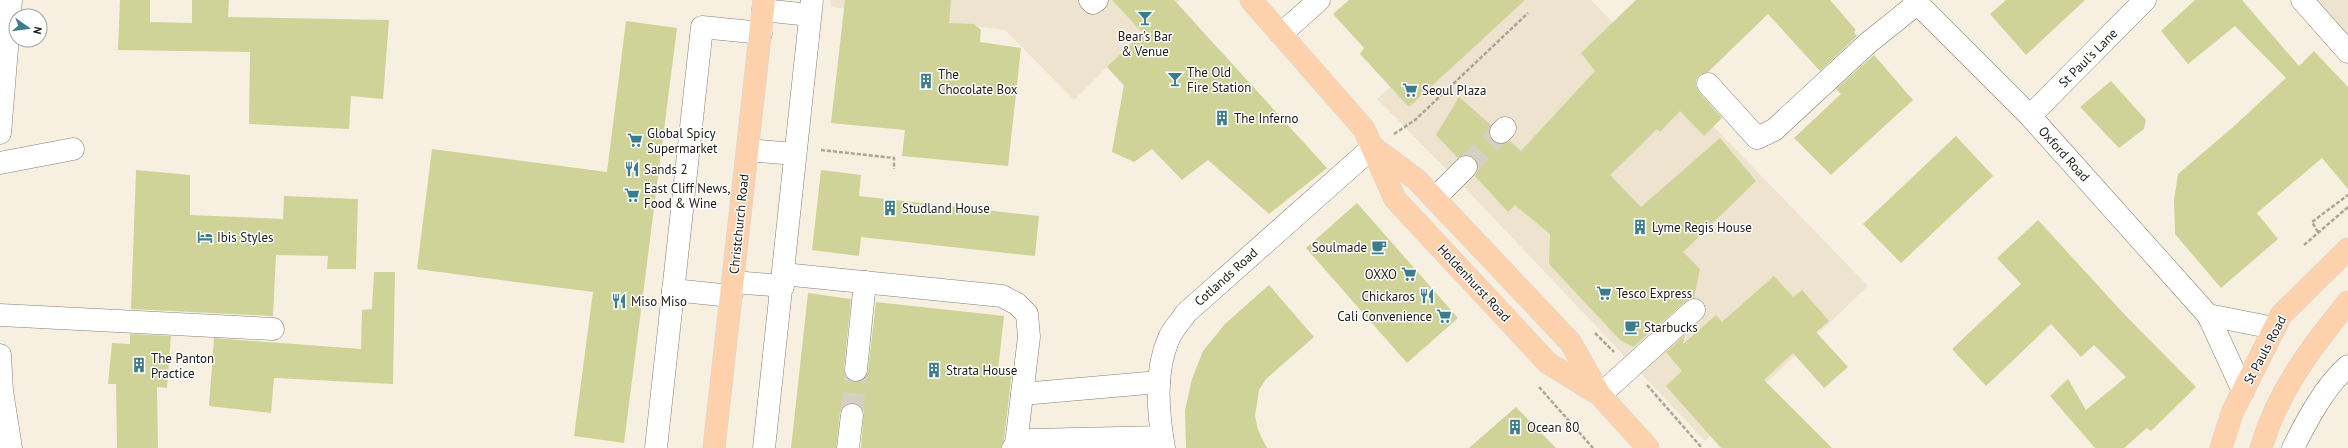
<svg xmlns="http://www.w3.org/2000/svg" width="2348" height="448" font-family="'PT Sans',sans-serif">
<style>
.built{fill:#ede3ce}
.building{fill:#cfd397}
.lines{fill:none;stroke-linecap:round;stroke-linejoin:round}
.minor-tunnel{stroke:#d6d0c2;stroke-width:22;stroke-dasharray:22 11;stroke-linecap:butt}
.minor-casing{stroke:#857f72;stroke-width:23}
.major-casing{stroke:#d6d6d5;stroke-width:23}
.path{stroke:#aaa499;stroke-width:2.5;stroke-dasharray:4 2;stroke-linecap:butt}
.minor{stroke:#fff;stroke-width:22}
.major{stroke:#fed1ad;stroke-width:22}
.labels{text-anchor:middle;dominant-baseline:central;stroke-width:3;stroke-linejoin:round;paint-order:stroke}
.poi-label{font-size:13px;fill:#1d1a15;stroke:#fff;text-anchor:start}
.street-label{font-size:13px;fill:#1d1a15;stroke:#fff}
</style>
<rect width="100%" height="100%" fill="#f7f0e1"/>
<g class="built">
<polygon points="831,0 1181,0 1177,3 1239,72 1134,162 1112,152 1124,86 1107,67 1074,100 1005,30 831,7"/>
<polygon points="1488,0 1591,0 1868,286 1705,441 1465,188 1377,99"/>
<polygon points="2302,0 2348,0 2348,52"/>
</g>
<g class="building">
<polygon points="120,0 150,0 150,22 192,23 192,0 229,0 228,17 389,20 383,99 351,96 349,129 249,124 250,52 118,50"/>
<polygon points="845,0 951,0 949,23 974,24 981,30 980,42 1021,48 1008,166 902,156 905,130 831,123"/>
<polygon points="1112,0 1174,0 1327,168 1269,214 1208,160 1182,180 1152,149 1134,162 1112,152 1124,85 1107,67 1143,33"/>
<polygon points="1349,0 1525,0 1409,107 1360,54 1364,48 1333,14"/>
<polygon points="1636,0 1830,0 1856,30 1854,32 1857,36 1820,71 1768,14 1708,72 1700,75 1696,80 1696,86 1699,92 1722,118 1704,136 1680,111 1660,132 1657,129 1610,175 1641,207 1720,138 1756,181 1683,252 1700,269 1694,298 1686,301 1633,347 1620,340 1549,264 1550,234 1515,205 1508,212 1475,176 1478,170 1475,158 1469,155 1458,158 1436,135 1459,97 1491,125 1489,135 1492,141 1504,144 1510,141 1521,151 1595,71 1581,53"/>
<polygon points="2006,0 2085,0 2026,55 1990,14"/>
<polygon points="2195,0 2242,0 2299,66 2314,51 2348,87 2348,189 2322,158 2257,213 2278,239 2221,288 2175,234 2174,200 2178,174 2232,128 2286,78 2235,26 2188,64 2161,31"/>
<polygon points="626,21 677,28 624,443 574,436 593,292 417,269 432,149 607,172"/>
<polygon points="1874,55 1913,100 1831,175 1794,138 1841,94 1836,89"/>
<polygon points="2111,81 2146,120 2144,129 2119,148 2080,107"/>
<polygon points="1956,136 1993,176 1901,263 1863,224"/>
<polygon points="136,170 190,175 190,215 283,219 284,196 358,199 356,269 327,269 328,256 276,255 273,316 131,309"/>
<polygon points="821,170 861,175 859,196 1039,216 1035,256 861,237 859,256 812,250"/>
<polygon points="1357,203 1458,318 1407,363 1306,248"/>
<polygon points="2038,220 2125,315 2196,387 2151,431 2147,428 2124,448 2095,448 2050,396 2068,379 2086,410 2126,377 2094,345 2081,357 2051,324 1986,386 1952,349 2021,284 1997,258"/>
<polygon points="374,272 395,272 393,384 274,378 271,413 209,406 214,338 361,349 362,310 372,309"/>
<polygon points="1774,276 1793,297 1802,290 1829,321 1816,332 1848,367 1824,388 1793,353 1764,380 1832,448 1721,448 1666,386 1682,371 1666,352 1685,335 1683,344 1716,315 1722,322"/>
<polygon points="1269,285 1314,337 1266,379 1259,390 1255,416 1258,430 1267,448 1186,448 1185,410 1192,379 1203,351 1225,324"/>
<polygon points="808,293 851,299 844,369 845,375 854,382 861,381 868,371 876,302 1004,316 998,371 1012,372 1004,439 1001,448 861,448 864,410 859,405 853,403 842,407 840,413 836,448 791,448"/>
<polygon points="130,334 171,336 167,388 157,387 158,448 117,448 116,384 108,384 112,343 130,344"/>
<polygon points="1516,407 1556,448 1469,448"/>
</g>
<g class="lines">
<g class="minor-tunnel">
<polyline points="1466,167 1501,132"/>
<polyline points="852,415 856,370"/>
</g>
<g class="minor-casing">
<g id="minor">
<polyline points="1090,0 1093,3 1097,0"/>
<polyline points="1914,0 2030,116 2208,315 2243,391"/>
<polyline points="2302,0 2348,52"/>
<polyline points="763,10 810,15"/>
<polyline points="1281,34 1319,0"/>
<polyline points="1708,84 1757,138 1774,130 1868,43 1918,3"/>
<polyline points="2030,116 2145,0"/>
<polyline points="1501,132 1505,128"/>
<polyline points="0,133 11,0"/>
<polyline points="748,150 795,154"/>
<polyline points="0,163 73,149"/>
<polyline points="1435,198 1466,167"/>
<polyline points="783,274 1002,296 1017,304 1027,314 1029,337 1016,444"/>
<polyline points="733,282 783,286"/>
<polyline points="673,290 731,296"/>
<polyline points="0,315 273,329"/>
<polyline points="2208,315 2274,328"/>
<polyline points="0,355 2,391 11,448"/>
<polyline points="856,370 865,282"/>
<polyline points="1022,394 1159,382"/>
<polyline points="1600,395 1694,310"/>
<polyline points="656,448 702,27 761,33"/>
<polyline points="764,448 812,0"/>
<polyline points="848,448 852,415"/>
<polyline points="1013,448 1016,444 1032,440 1162,437"/>
<path d="M1164 448C1158 413 1154 372 1169 338 1173 329 1181 321 1186 313L1373 147"/>
<path d="M2293 448C2307 420 2325 386 2348 366"/>
</g>
</g>
<g class="major-casing">
<g id="major">
<polyline points="1251,0 1364,129 1395,199 1548,363 1600,395"/>
<polyline points="1374,148 1417,180 1571,343 1600,395 1648,448"/>
<polyline points="714,448 764,0"/>
<polyline points="2221,448 2232,413 2281,315 2348,249"/>
<path d="M2261 448C2278 390 2311 348 2348 302"/>
</g>
</g>
<g class="path">
<polyline points="1394,134 1415,120 1528,13"/>
<polyline points="821,150 894,158 894,169"/>
<polyline points="2318,232 2312,222 2348,195"/>
<polyline points="2304,245 2348,207"/>
<polyline points="1595,333 1614,352"/>
<polyline points="1647,385 1702,448"/>
<polyline points="1539,387 1593,448"/>
</g>
<use href="#minor" class="minor"/>
<use href="#major" class="major"/>
</g>
<defs>
<g id="bar-bare" transform="scale(1.2)"><path d="M-6-5H6L.8 .8V4.5H3.5V6h-7V4.5H-.8V.8Z" fill="#3a7d8d" stroke="#fff" stroke-width="2.5" paint-order="stroke"/></g>
<g id="building-bare" transform="scale(1.2)"><path d="M-4-6H4V6H1V3H-1V6H-4ZM-2.5-4.3h1.7v1.8h-1.7ZM.8-4.3h1.7v1.8H.8ZM-2.5-1h1.7V.8h-1.7ZM.8-1h1.7V.8H.8Z" fill="#3a7d8d" stroke="#fff" stroke-width="2.5" paint-order="stroke"/></g>
<g id="supermarket-bare" transform="scale(1.2)"><path d="M-6-5.5h2.5l.6 2H6L4.5 2H-2.5L-4.4-4H-6ZM-1.5 3.2a1.3 1.3 0 1 0 .1 0ZM3 3.2a1.3 1.3 0 1 0 .1 0Z" fill="#3a7d8d" stroke="#fff" stroke-width="2.5" paint-order="stroke"/></g>
<g id="restaurant-bare" transform="scale(1.2)"><path d="M-5-6h1v4h1v-4h1v4h1v-4h1v5L-1.5 .5V6h-2V.5L-5-1ZM5-6V6H3V1.5H1.5Q1.5-4 5-6Z" fill="#3a7d8d" stroke="#fff" stroke-width="2.5" paint-order="stroke"/></g>
<g id="hotel-bare" transform="scale(1.2)"><path d="M-6-4.5h1.5V1H6V5H4.5V3h-9V5H-6ZM-4 0a1.8 1.8 0 1 1 3.6 0ZM.5 0V-2.5h3Q6-2.5 6 0Z" fill="#3a7d8d" stroke="#fff" stroke-width="2.5" paint-order="stroke"/></g>
<g id="cafe-bare" transform="scale(1.2)"><path d="M-5.5-4.5H6V0H3Q3 3.5 0 3.5H-2.5Q-5.5 3.5-5.5 0ZM3-3.2v2h1.7v-2ZM-6 4.5H4V6H-6Z" fill="#3a7d8d" stroke="#fff" stroke-width="2.5" paint-order="stroke"/></g>
</defs>
<g fill-rule="evenodd">
<use href="#bar-bare" x="1145" y="18"/>
<use href="#bar-bare" x="1175" y="79"/>
<use href="#building-bare" x="926" y="81"/>
<use href="#supermarket-bare" x="1410" y="90"/>
<use href="#building-bare" x="1222" y="118"/>
<use href="#supermarket-bare" x="635" y="140"/>
<use href="#restaurant-bare" x="632" y="169"/>
<use href="#supermarket-bare" x="632" y="195"/>
<use href="#building-bare" x="890" y="208"/>
<use href="#building-bare" x="1640" y="227"/>
<use href="#hotel-bare" x="205" y="237"/>
<use href="#cafe-bare" x="1379" y="247"/>
<use href="#supermarket-bare" x="1409" y="274"/>
<use href="#supermarket-bare" x="1604" y="293"/>
<use href="#restaurant-bare" x="1427" y="296"/>
<use href="#restaurant-bare" x="619" y="301"/>
<use href="#supermarket-bare" x="1444" y="316"/>
<use href="#cafe-bare" x="1632" y="327"/>
<use href="#building-bare" x="139" y="365"/>
<use href="#building-bare" x="934" y="370"/>
<use href="#building-bare" x="1515" y="427"/>
</g>
<g class="labels">
<g class="poi-label">
<text x="1145" y="36" text-anchor="middle">Bear's Bar<tspan x="1145" dy="15">&amp; Venue</tspan></text>
<text x="1187" y="72">The Old<tspan x="1187" dy="15">Fire Station</tspan></text>
<text x="938" y="74">The<tspan x="938" dy="15">Chocolate Box</tspan></text>
<text x="1422" y="90">Seoul Plaza</text>
<text x="1234" y="118">The Inferno</text>
<text x="647" y="133">Global Spicy<tspan x="647" dy="15">Supermarket</tspan></text>
<text x="644" y="169">Sands 2</text>
<text x="644" y="188">East Cliff News,<tspan x="644" dy="15">Food &amp; Wine</tspan></text>
<text x="902" y="208">Studland House</text>
<text x="1652" y="227">Lyme Regis House</text>
<text x="217" y="237">Ibis Styles</text>
<text x="1367" y="247" text-anchor="end">Soulmade</text>
<text x="1397" y="274" text-anchor="end">OXXO</text>
<text x="1616" y="293">Tesco Express</text>
<text x="1415" y="296" text-anchor="end">Chickaros</text>
<text x="631" y="301">Miso Miso</text>
<text x="1432" y="316" text-anchor="end">Cali Convenience</text>
<text x="1644" y="327">Starbucks</text>
<text x="151" y="358">The Panton<tspan x="151" dy="15">Practice</tspan></text>
<text x="946" y="370">Strata House</text>
<text x="1527" y="427">Ocean 80</text>
</g>
<g class="street-label">
<text transform="translate(2088 58) rotate(-45)">St Paul's Lane</text>
<text transform="translate(2064 154) rotate(48)">Oxford Road</text>
<text transform="translate(739 224) rotate(-84)">Christchurch Road</text>
<text transform="translate(1226 277) rotate(-42)">Cotlands Road</text>
<text transform="translate(1474 283) rotate(47)">Holdenhurst Road</text>
<text transform="translate(2265 350) rotate(-62)">St Pauls Road</text>
</g>
</g>
<g transform="translate(28 28) rotate(104)"><circle r="19" fill="#ffffff" stroke="#a5a3a1"/>
<path d="M0-3L7 15L0 10L-7 15Z" fill="#3a7d8d"/>
<text y="-6" font-size="11" font-weight="bold" text-anchor="middle" fill="#1d1a15">N</text>
</g>
</svg>
